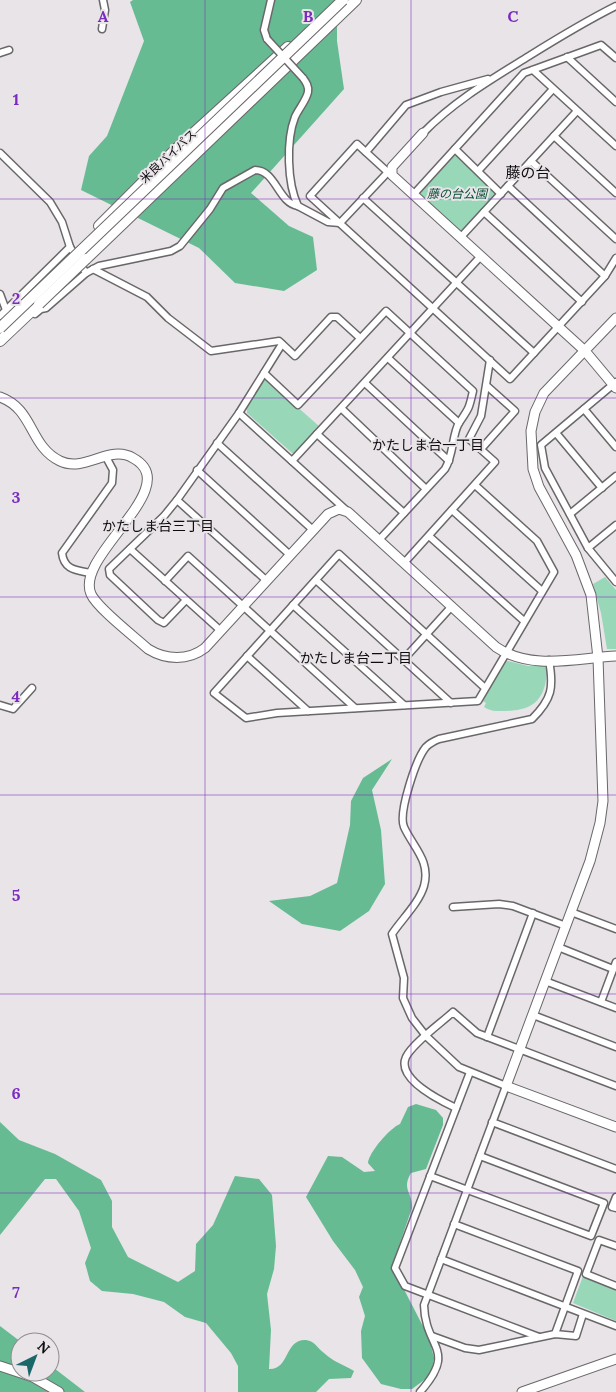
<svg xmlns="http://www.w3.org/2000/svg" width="616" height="1392" font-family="Lora,'Noto Sans JP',serif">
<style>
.green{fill:#98d8b8}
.forest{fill:#66bb93}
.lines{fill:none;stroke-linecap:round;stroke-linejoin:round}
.street-casing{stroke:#6a676a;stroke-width:9}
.secondary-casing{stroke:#6a676a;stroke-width:11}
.primary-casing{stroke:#6a676a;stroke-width:12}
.street{stroke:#fff;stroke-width:6}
.secondary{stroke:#fff;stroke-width:9}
.primary{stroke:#fff;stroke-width:10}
.street-bridge-casing{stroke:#6a676a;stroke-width:9;stroke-linecap:butt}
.primary-bridge-casing{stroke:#6a676a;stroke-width:12;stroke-linecap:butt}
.street-bridge{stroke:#fff;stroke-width:6}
.primary-bridge{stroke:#fff;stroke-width:10}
.grid{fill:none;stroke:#7b2cbf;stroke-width:1;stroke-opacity:0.55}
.labels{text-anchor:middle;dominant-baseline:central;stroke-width:4;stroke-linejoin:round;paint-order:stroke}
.street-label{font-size:12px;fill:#0d0b0d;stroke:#e8e4e8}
.park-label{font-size:12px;font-style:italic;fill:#074f35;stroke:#e8e4e8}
.neighbourhood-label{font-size:14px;fill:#0d0b0d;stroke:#e8e4e8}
.quarter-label{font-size:15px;fill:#0d0b0d;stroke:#e8e4e8}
.grid-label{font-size:16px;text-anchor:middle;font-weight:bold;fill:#7b2cbf;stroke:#e8e4e8;stroke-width:4;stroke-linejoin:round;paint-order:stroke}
</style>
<rect width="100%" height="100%" fill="#e8e4e8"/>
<g class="green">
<polygon points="453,156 458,156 498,193 463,231 459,231 420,195 420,192"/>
<polygon points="263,380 267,380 320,427 297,453 292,453 247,413 247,408"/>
<polygon points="605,577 616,590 616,649 607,649 601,613 593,584"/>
<path d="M508 661 528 666H544L547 669C546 698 535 710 507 711 498 711 492 712 484 707L486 703 481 700 503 662Z"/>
<polygon points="583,1276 616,1289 616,1321 573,1303"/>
</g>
<g class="forest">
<polygon points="133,0 337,0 337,41 344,89 251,193 289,226 313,237 317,270 284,291 235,283 199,248 81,190 89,156 107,136 144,41 130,2"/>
<polygon points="392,759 372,790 381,830 385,884 369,911 340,931 302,924 269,901 310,896 337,883 350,825 351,801 363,778"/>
<path d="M416 1104 436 1110 443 1118V1125L426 1169 411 1173C401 1190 413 1192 412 1208L392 1266 429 1338 434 1358 431 1375 412 1389H401L381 1384 362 1358 361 1331 365 1316 359 1297 363 1287 355 1270 333 1241 306 1197 328 1156 342 1157 364 1172 375 1171 368 1163C369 1152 390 1128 400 1124L408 1107Z"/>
<path d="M0 1122 19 1140 55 1154 101 1180 112 1201V1227L128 1257 178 1282 195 1271 196 1244 213 1225 235 1176 259 1179 272 1195 276 1246 274 1269 267 1294 271 1330 269 1369C290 1370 284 1339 306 1340 315 1341 317 1348 324 1353 332 1361 344 1365 354 1371L351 1378 329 1379 316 1392H238V1366L231 1353 206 1323 185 1317 164 1302 133 1294 102 1291 90 1281 85 1263 91 1248 79 1211 56 1179H45L0 1235Z"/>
<polygon points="0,1326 21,1342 20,1372 50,1372 50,1365 85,1392 0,1392"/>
</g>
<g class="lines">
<g class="street-casing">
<g id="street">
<polyline points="102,29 105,10 103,0"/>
<polyline points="267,39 264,30 271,0"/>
<polyline points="0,53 9,50"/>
<polyline points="567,57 616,102"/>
<polyline points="533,70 616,146"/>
<path d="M303 78C306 82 309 86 308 92 306 101 299 108 295 117 286 140 287 183 298 206L328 222 340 223 388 172"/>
<path d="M423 133C454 101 492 79 529 56 558 38 586 21 616 6"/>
<polyline points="554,136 616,193"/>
<polyline points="455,149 501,194"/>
<polyline points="366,152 406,105 441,92 488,79"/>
<polyline points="0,153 50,202 62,222 70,247 86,273"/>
<polyline points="531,161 616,239"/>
<polyline points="478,171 553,89"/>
<polyline points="392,176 357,144 310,196 510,379 605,276 616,258"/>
<polyline points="508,186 605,276"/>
<polyline points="413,195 524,73 601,45 616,58"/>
<polyline points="363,198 534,353"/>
<polyline points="484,212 582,302"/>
<polyline points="460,238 577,111"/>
<polyline points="93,269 147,297 168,318 211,351 279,341 295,356 331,317 337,317 360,338"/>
<polyline points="0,294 6,310"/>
<path d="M35 314 41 309 46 308 86 273 99 266 171 251 180 246 210 209 223 188 255 170C276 170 278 203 298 206"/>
<polyline points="0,316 70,247"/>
<polyline points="388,358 459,423"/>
<path d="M264 373 298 405 386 311 473 391C469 409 469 408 459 423 452 434 454 454 445 469L379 540"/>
<polyline points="616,382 541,445 545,468 588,548 616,582"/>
<polyline points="365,383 449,461"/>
<polyline points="342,409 426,489"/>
<polyline points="584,409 616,447"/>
<polyline points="239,413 346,510"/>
<polyline points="556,433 602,488"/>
<polyline points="317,434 404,513"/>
<polyline points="217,443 313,530"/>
<polyline points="481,449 515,411 487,386"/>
<polyline points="292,461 481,256"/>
<polyline points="197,470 290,555"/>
<polyline points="475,485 537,541 554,572 478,701 277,713 246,718 214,693 339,554 485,688"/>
<polyline points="177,500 267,581"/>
<polyline points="452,510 542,591"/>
<polyline points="570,514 616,476"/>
<polyline points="429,536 524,621"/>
<polyline points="588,548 616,525"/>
<polyline points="130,549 221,631"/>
<polyline points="404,563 495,462 469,439 481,416 490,360"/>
<path d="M90 573C76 570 64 570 62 553L112 483 113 470 106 457"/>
<polyline points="316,580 451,703"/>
<polyline points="165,581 188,556 355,708"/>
<polyline points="186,600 164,623 158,620 110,575 109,569 164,516 177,500 239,413 282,344"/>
<polyline points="293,605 404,705"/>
<polyline points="247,656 308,711"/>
<polyline points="404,659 452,606"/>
<polyline points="0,705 13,709 32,688"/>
<polyline points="453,907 499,904 513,906 566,926"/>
<polyline points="571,912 616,929"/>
<polyline points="558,947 613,969"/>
<polyline points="545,981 616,1008"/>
<polyline points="601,1002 616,962"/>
<polyline points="533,1015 616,1047"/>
<polyline points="487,1037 533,913"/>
<polyline points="470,1072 395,1268 405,1286 539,1337"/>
<path d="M456 1108C441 1101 396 1079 406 1057 413 1043 441 1023 453 1012L477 1033 616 1086"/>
<polyline points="492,1122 616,1169"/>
<polyline points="430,1176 591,1236 604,1203 480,1156"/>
<polyline points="616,1197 612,1207 616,1208"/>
<polyline points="454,1224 578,1271 555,1334"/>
<polyline points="616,1246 599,1240 586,1274 616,1286"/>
<polyline points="441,1259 616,1326"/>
<polyline points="432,1336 465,1348 479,1350 555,1334 576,1336 583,1314"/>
<path d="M420 1392C458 1349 425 1349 424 1305L506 1086 459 1067 426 1036 412 1018 403 998 404 978 392 934C402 919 419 903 424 886 431 861 413 847 404 827 398 813 416 759 426 747 429 744 434 741 439 739L532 719C552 699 554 688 549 660"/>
</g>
</g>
<g class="secondary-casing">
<g id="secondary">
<polyline points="423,133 392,167 392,175 585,351 616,388"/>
<polyline points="616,318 544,393 535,412 531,431 533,469 539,487 576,555 591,595 598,658 603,801 600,823 590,861 506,1086 616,1127"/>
<path d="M0 397C34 409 29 446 60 461 85 473 109 444 133 458 186 487 74 555 91 594 97 608 135 637 148 649 166 660 188 661 205 648L328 514 339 509 348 512 496 647C531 671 577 658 616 656"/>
<polyline points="0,1366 33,1377 59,1392"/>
<polyline points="522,1392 616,1359"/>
</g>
</g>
<g class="primary-casing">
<g id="primary">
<polyline points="99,226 175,150 288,47"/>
<polyline points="86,259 356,0"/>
<polyline points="0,341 39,304"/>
</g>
</g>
<use href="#street" class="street"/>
<use href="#secondary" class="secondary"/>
<use href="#primary" class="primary"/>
<g class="street-bridge-casing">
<polyline id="street-bridge" points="267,39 303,78"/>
</g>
<g class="primary-bridge-casing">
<g id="primary-bridge">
<polyline points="39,304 86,259"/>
<polyline points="0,328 343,0"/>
</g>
</g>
<use href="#street-bridge" class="street-bridge"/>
<use href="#primary-bridge" class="primary-bridge"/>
</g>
<path class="grid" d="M205 0V1392M411 0V1392M0 199H616M0 398H616M0 597H616M0 795H616M0 994H616M0 1193H616"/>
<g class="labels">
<g class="street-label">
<text transform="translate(168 156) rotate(-43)">米良バイパス</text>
</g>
<g class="park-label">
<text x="457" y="193">藤の台公園</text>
</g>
<g class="neighbourhood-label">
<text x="428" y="445">かたしま台一丁目</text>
<text x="158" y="526">かたしま台三丁目</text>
<text x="356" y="658">かたしま台二丁目</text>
</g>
<g class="quarter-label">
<text x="528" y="172">藤の台</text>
</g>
</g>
<g class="grid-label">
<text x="103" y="22">A</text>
<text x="308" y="22">B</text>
<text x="513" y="22">C</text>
<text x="16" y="105">1</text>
<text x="16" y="304">2</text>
<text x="16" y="503">3</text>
<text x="16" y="702">4</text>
<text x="16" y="901">5</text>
<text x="16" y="1099">6</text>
<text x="16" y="1298">7</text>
</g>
<g transform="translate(35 1357) rotate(42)"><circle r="24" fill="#e8e4e8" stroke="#908d90"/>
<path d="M0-4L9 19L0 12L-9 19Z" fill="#196768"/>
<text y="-8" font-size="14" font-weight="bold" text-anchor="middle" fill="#0d0b0d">N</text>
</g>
</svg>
